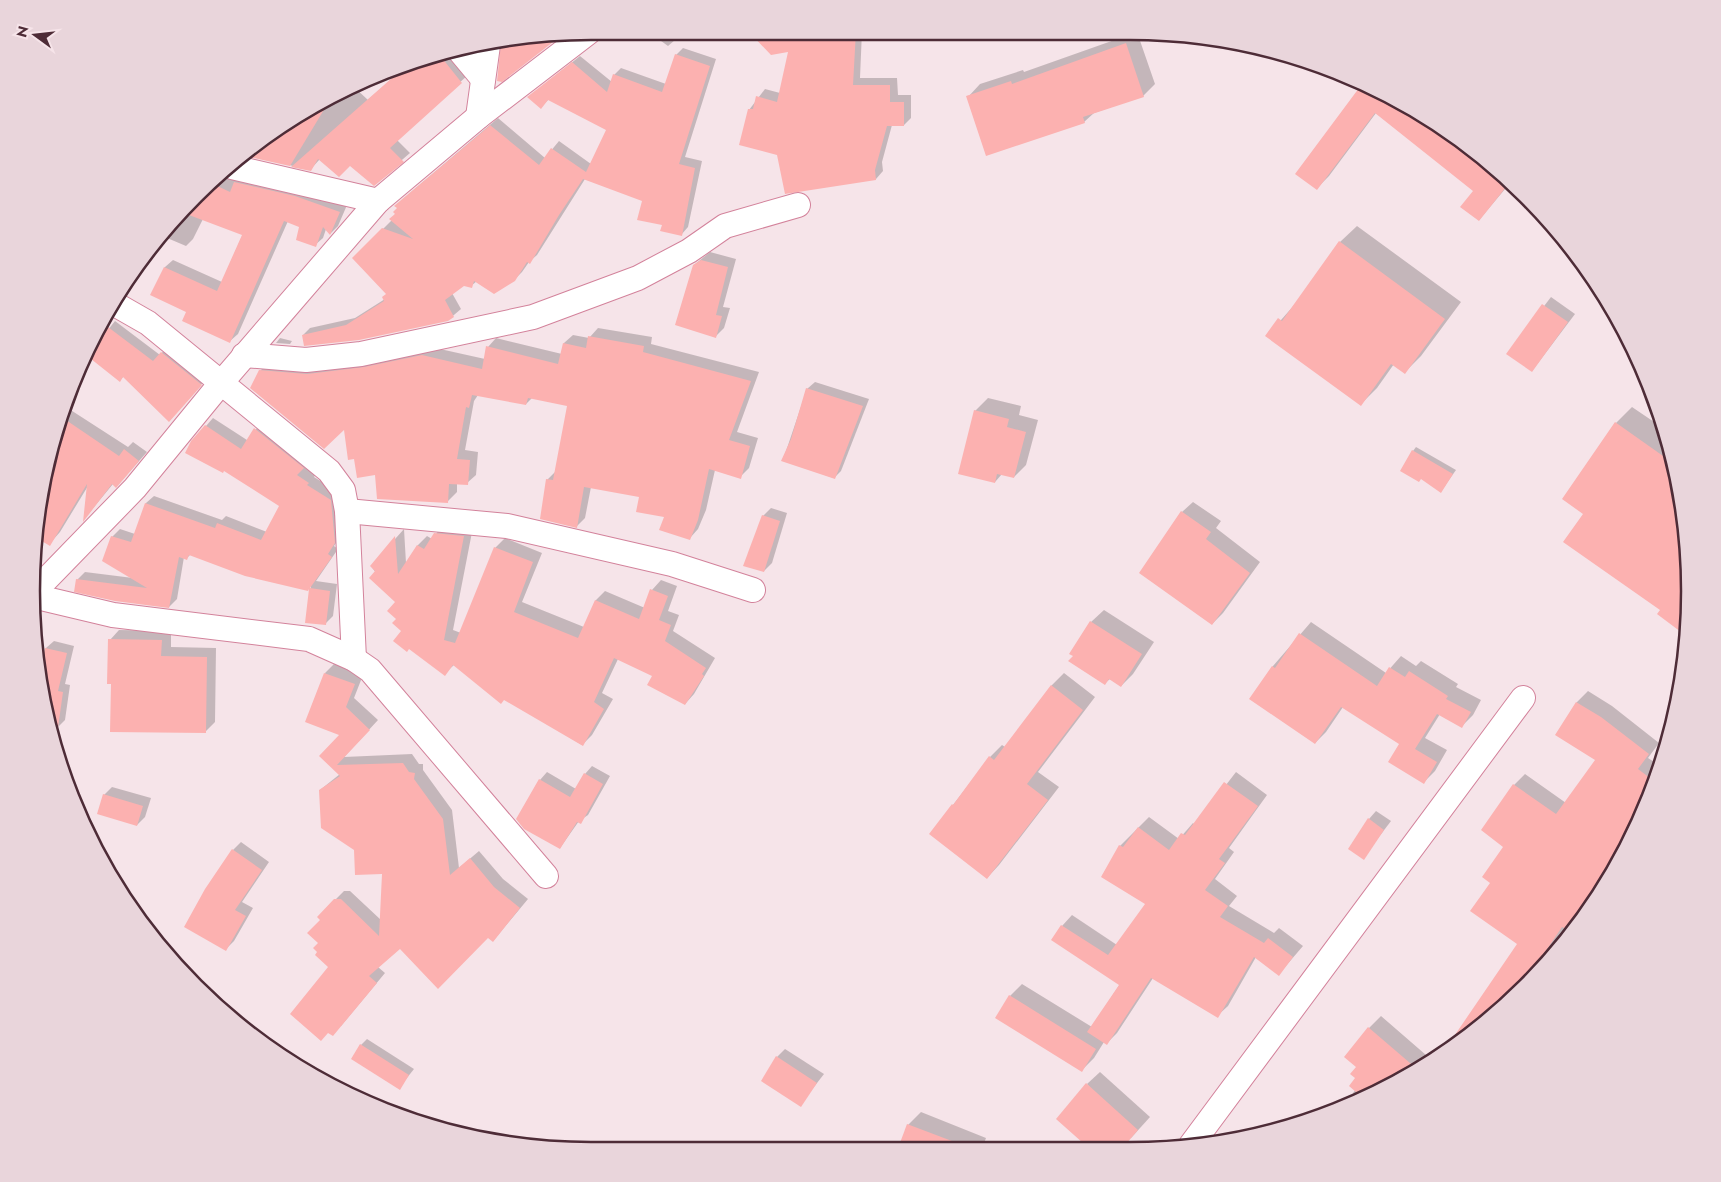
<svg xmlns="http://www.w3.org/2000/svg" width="1721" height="1182" font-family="Jost,sans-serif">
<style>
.shadow{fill:#0003}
.building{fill:#fcb1b0}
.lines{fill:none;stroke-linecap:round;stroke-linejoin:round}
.street-casing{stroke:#d3829b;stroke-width:26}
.street{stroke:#fff;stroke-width:24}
.rim{fill:none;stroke:#4e2c37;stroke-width:2.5}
</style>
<rect width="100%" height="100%" fill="#f6e4e9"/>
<g class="shadow">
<polygon points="651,31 678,31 675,40 668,46 650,33"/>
<polygon points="822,31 862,31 860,78 897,78 898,95 911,95 911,118 904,125 892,125 882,162 883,171 876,179 778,154 749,110 765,89 780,93"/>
<polygon points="1137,32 1155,84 1143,96 1094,113 1084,122 968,97 980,84 1023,70 1024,72"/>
<polygon points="683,48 716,59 685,157 702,161 688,227 681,235 663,224 643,200 585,179 537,255 529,262 522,272 514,280 477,281 471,286 464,284 452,293 461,309 448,320 303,335 310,328 355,318 385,299 387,293 354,258 392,220 398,208 396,206 403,199 498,118 545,158 559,141 591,164 608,130 549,99 541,107 529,97 580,56 612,82 614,75 621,68 666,84 676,55"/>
<polygon points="450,50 469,74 397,140 410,153 374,184 350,164 320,159 310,170 247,155 280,125 353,86 368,100 403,69 401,66"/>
<polygon points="1364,84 1378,89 1471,147 1511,182 1479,220 1475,191 1376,113 1329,176 1317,188 1297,173"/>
<polygon points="230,169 347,205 338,226 330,234 326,229 323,238 315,245 301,226 288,221 238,334 230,341 188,312 152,294 165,267 173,260 222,282 243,234 203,219 193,239 186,246 160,235 170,222"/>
<polygon points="1357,226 1461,302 1421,356 1405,372 1394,364 1377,388 1361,404 1267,336 1296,303 1340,242"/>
<polygon points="710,252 736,259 723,307 730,308 724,328 716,336 694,265"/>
<polygon points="1551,297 1575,314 1532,371 1508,353"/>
<polygon points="115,321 160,355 168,346 207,378 175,414 124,376 120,380 88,355"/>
<polygon points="598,328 652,337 651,344 759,372 737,432 758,438 749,468 740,477 715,470 706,510 698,529 690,538 640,496 591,487 585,518 576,527 547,480 556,471 568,405 532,398 526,404 478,395 474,401 465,450 478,452 476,475 467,483 457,483 457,492 448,501 376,474 355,457 345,428 260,371 269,362 431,347 485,359 488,347 496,338 562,354 564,343 573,335 589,338"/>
<polygon points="280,338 292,341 290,344 276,343"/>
<polygon points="815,382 869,399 841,471 834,478 783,460 807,389"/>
<polygon points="988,398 1021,406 1019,415 1038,420 1026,465 1014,477 1002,474 995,482 975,411"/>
<polygon points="66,407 128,447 133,442 147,452 124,478 113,484 84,519 88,486 60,532 52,541 43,539 38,562 34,566 36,518"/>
<polygon points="1632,407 1663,428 1679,482 1690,591 1686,633 1659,613 1661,610 1585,513 1616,423"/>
<polygon points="213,418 247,440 263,421 311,460 304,467 316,474 314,477 338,492 342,534 334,546 338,549 316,581 337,584 333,616 325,624 306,622 311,586 191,554 187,558 184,557 177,599 169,607 77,580 85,572 133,578 112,537 120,529 135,534 146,503 154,496 222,520 226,516 267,532 281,506 192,442"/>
<polygon points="1416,447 1456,470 1444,487 1413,451"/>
<polygon points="1193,502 1221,521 1216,528 1260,562 1223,613 1212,624 1182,512"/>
<polygon points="771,508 787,513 772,563 764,571 763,516"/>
<polygon points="444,524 473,527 453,630 461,633 495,548 505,538 542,553 522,602 584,627 596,600 605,591 645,608 652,590 661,580 677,586 668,611 679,615 673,631 715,658 694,694 685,704 654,675 618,659 602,693 613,699 592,735 582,745 454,665 444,674 403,631 397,619 396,601 371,566 404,529 406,563 418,545 427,536 432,539"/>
<polygon points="1104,610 1154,642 1133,674 1121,686 1110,679 1105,683 1071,653 1091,622"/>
<polygon points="1311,622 1386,673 1401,656 1416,666 1421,661 1458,684 1456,687 1481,700 1473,715 1462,726 1440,714 1425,738 1447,750 1435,771 1424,782 1401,743 1343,707 1326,732 1315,743 1251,698 1273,666"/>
<polygon points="119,630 171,631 171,647 216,648 215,722 205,732 112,682 110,640"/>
<polygon points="54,641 74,646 65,684 70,685 65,720 57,728 51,727 42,700 39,679 46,648"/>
<polygon points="334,664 363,675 354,698 378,720 344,757 412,754 419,764 423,764 423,770 452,810 459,868 479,851 503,879 528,899 493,941 488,937 400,948 378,967 385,973 341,1026 330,967 319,943 321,920 335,900 344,891 350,891 381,920 383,873 355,849 320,790 340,774 321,756 341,735 325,673"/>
<polygon points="1064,673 1095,697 1038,772 1059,787 999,865 987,878 953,805 990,757 1002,745 1005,747 1052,685"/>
<polygon points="1588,691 1612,706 1659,743 1648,758 1659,765 1647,805 1595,902 1566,938 1560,934 1520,992 1471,1035 1446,1050 1519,944 1491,882 1505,847 1514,785 1525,774 1566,803 1597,759 1557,735 1577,702"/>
<polygon points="592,766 610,776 588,815 579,821 560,848 540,780 547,772 576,789 585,774"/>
<polygon points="1236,772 1267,795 1229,848 1234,852 1215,879 1237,896 1229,906 1274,933 1279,928 1303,946 1279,974 1256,957 1228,1006 1217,1016 1153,978 1117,1033 1107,1043 1104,1042 1094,1058 1082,1070 1010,996 1022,984 1092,1027 1120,984 1062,926 1072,915 1117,945 1147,904 1102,876 1120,846 1149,817 1179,839 1193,823 1195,825"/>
<polygon points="112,787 151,798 145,817 137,825 104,795"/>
<polygon points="1376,811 1391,821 1363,858 1369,819"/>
<polygon points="241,842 269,862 242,902 253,908 234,941 226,949 233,850"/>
<polygon points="1381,1016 1426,1055 1412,1072 1378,1093 1360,1099 1353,1093 1356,1089 1358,1067 1369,1028"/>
<polygon points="367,1039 414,1069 399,1088 361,1045"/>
<polygon points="785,1049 824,1074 800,1105 777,1057"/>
<polygon points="1100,1072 1150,1117 1131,1138 1087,1084"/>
<polygon points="921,1112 986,1138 981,1151 898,1151 908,1125"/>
</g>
<g class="building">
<polygon points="748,31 856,31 853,85 890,85 890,102 904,102 904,126 887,126 875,170 876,180 785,194 777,155 739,145 748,109 753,109 756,96 777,102 788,52 771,55"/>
<polygon points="562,35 502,82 497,81 501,43"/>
<polygon points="1126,43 1144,97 1083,117 1085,123 986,156 966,96 1011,81 1012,84"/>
<polygon points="438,53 462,83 390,148 404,162 374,186 350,166 339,177 318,159 311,171 291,167 409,63"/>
<polygon points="675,54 710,66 679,164 695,168 682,236 660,231 662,225 637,220 642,201 583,179 559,215 530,264 527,262 515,281 494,294 474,281 472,288 464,286 445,300 454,317 448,321 359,340 304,346 302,335 346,325 384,301 382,297 386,294 352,258 382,228 413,239 389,219 395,214 393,212 397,208 394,206 487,128 490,125 539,165 551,148 586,172 606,130 548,100 541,109 527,97 572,62 607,92 613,74 662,92"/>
<polygon points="1362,84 1378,89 1471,147 1510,182 1479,221 1460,207 1473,191 1375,113 1317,190 1295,174"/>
<polygon points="331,98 290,166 245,156 280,125"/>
<polygon points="234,182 295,196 340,212 330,235 323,227 316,247 296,240 299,227 284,221 230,343 182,321 186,312 150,295 164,267 217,291 242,235 181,212 213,184 230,192"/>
<polygon points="1339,241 1445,319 1405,374 1391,364 1361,406 1265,336 1278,318 1282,321"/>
<polygon points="701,260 728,267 716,315 722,316 716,338 675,325 693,265"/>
<polygon points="1542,304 1568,322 1532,372 1506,354"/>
<polygon points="108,327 153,361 161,352 202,385 169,422 123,377 120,382 86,355"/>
<polygon points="588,336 644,346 643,352 751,381 729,440 750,446 741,479 709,469 698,520 690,540 659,530 664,517 636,512 639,497 584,487 577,528 540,519 546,479 553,480 567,406 528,398 526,405 472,395 469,408 466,407 457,459 470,460 468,485 449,484 448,503 377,499 375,475 357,478 354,459 348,460 344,430 324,449 250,388 259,370 307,374 364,367 422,355 482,369 486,346 558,364 563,343 586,348"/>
<polygon points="806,388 863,406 835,479 781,461 791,439"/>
<polygon points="974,410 1009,419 1007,427 1026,432 1014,478 997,474 995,483 958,474"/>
<polygon points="63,418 119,456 124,449 139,461 116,488 112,484 83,522 87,484 50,546 35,537 36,518"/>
<polygon points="1615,422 1673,463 1679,482 1690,591 1685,635 1657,614 1660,610 1563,542 1583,514 1562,499"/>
<polygon points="205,425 241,449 254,428 304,468 297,475 309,483 307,485 331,500 335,543 328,554 332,557 310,588 330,591 326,625 305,623 309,589 308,591 245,576 189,555 187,560 179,557 169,608 115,601 74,592 76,579 147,588 102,561 111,536 131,542 145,503 215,528 217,523 261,540 279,506 224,471 223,473 185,453 191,441"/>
<polygon points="1412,450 1453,474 1441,493 1421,479 1419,482 1400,471"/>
<polygon points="1181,511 1211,532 1206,539 1250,573 1212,625 1139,573"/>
<polygon points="762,515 780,521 764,572 743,566"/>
<polygon points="434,533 464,536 444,640 455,643 494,547 533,562 514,612 578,638 595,600 639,619 650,589 668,596 659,620 671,625 665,641 706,668 702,674 704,676 685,705 647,685 652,676 614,658 594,702 604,709 583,746 504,700 501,704 453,665 445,676 409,649 407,652 393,641 401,631 392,623 396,619 387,611 395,602 369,578 375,571 370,566 395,536 398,574 417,545 424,549"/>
<polygon points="1090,621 1142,654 1121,687 1109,679 1105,685 1068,661 1073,656 1069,654"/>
<polygon points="1299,633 1377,686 1389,667 1405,677 1409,671 1448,696 1446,699 1471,712 1462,728 1437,714 1415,749 1437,762 1424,784 1388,762 1399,744 1341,707 1315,744 1249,699 1272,666 1275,668"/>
<polygon points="108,639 162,640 161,656 207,657 206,733 110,732 111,684 107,684"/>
<polygon points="45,648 67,653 58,691 63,692 56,742 42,700 39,676"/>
<polygon points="324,673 355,684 346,707 370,730 337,765 403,763 409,772 415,773 414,779 443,819 450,875 470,858 494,887 520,908 493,942 488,938 438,989 400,949 369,976 377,983 333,1036 328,1033 321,1041 290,1014 328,967 315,955 317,952 313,948 318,943 307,933 320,920 317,917 334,899 341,899 379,936 382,874 355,875 354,850 321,828 319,790 340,776 319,756 339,735 305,722"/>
<polygon points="1051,685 1083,710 1027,784 1048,800 987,879 929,834 952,804 953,805 989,756 994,760"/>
<polygon points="1576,702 1601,717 1649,754 1638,769 1654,781 1647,805 1595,902 1571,932 1562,927 1515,997 1471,1035 1448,1049 1446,1048 1517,944 1470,911 1490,883 1482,877 1503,847 1481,830 1513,784 1556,814 1595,760 1555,735"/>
<polygon points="584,773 603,784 581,824 577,822 560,849 524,829 516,819 539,779 570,797"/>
<polygon points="1224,782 1258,806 1219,859 1225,863 1205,890 1228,906 1220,917 1264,943 1268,938 1293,957 1279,976 1254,957 1218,1018 1151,978 1107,1045 1087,1032 1119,985 1051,940 1061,925 1108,955 1145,904 1101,877 1119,845 1123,847 1138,827 1169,850 1181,833 1185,835"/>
<polygon points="103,794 143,806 137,826 97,814"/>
<polygon points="1368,818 1384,830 1364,860 1348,849"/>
<polygon points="232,849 262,870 235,910 246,916 226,951 184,927 205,889"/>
<polygon points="1009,995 1096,1049 1082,1072 995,1018"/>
<polygon points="1368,1027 1417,1069 1378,1093 1363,1098 1349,1086 1355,1078 1350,1074 1356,1067 1344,1057"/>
<polygon points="360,1044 409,1075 400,1090 351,1059"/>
<polygon points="776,1056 817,1083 801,1107 761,1081"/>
<polygon points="1086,1083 1138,1130 1120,1151 1092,1151 1056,1119"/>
<polygon points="907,1124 973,1149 973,1151 897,1151"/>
</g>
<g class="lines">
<g class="street-casing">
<g id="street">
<polyline points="458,49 483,79"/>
<polyline points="478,117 488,45"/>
<polyline points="232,167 378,201"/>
<polyline points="113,303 148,323 329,471 343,490 347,511 354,659"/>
<polyline points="244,355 306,360 361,354 533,317 638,278 689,251 725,226 798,205"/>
<polyline points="347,511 507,526 672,564 753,590"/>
<polyline points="34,592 135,488 221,383 378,201 478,117 589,32"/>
<polyline points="33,596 113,615 309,639 354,659 370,670 546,876"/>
<polyline points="1191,1145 1523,698"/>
</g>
</g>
<use href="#street" class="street"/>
</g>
<path d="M0 0H1721V1182H0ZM591 40H1130A551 551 0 0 1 1681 591V591A551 551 0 0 1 1130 1142H591A551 551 0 0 1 40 591V591A551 551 0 0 1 591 40Z" fill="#e9d5db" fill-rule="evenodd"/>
<path class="rim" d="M591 40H1130A551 551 0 0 1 1681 591V591A551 551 0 0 1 1130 1142H591A551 551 0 0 1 40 591V591A551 551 0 0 1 591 40Z"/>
<g transform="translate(35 35) rotate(285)" stroke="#f6e4e9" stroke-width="4" paint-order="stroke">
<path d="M0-4L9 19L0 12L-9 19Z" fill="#4e2c37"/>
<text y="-8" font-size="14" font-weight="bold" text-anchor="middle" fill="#4e2c37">N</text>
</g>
</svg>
